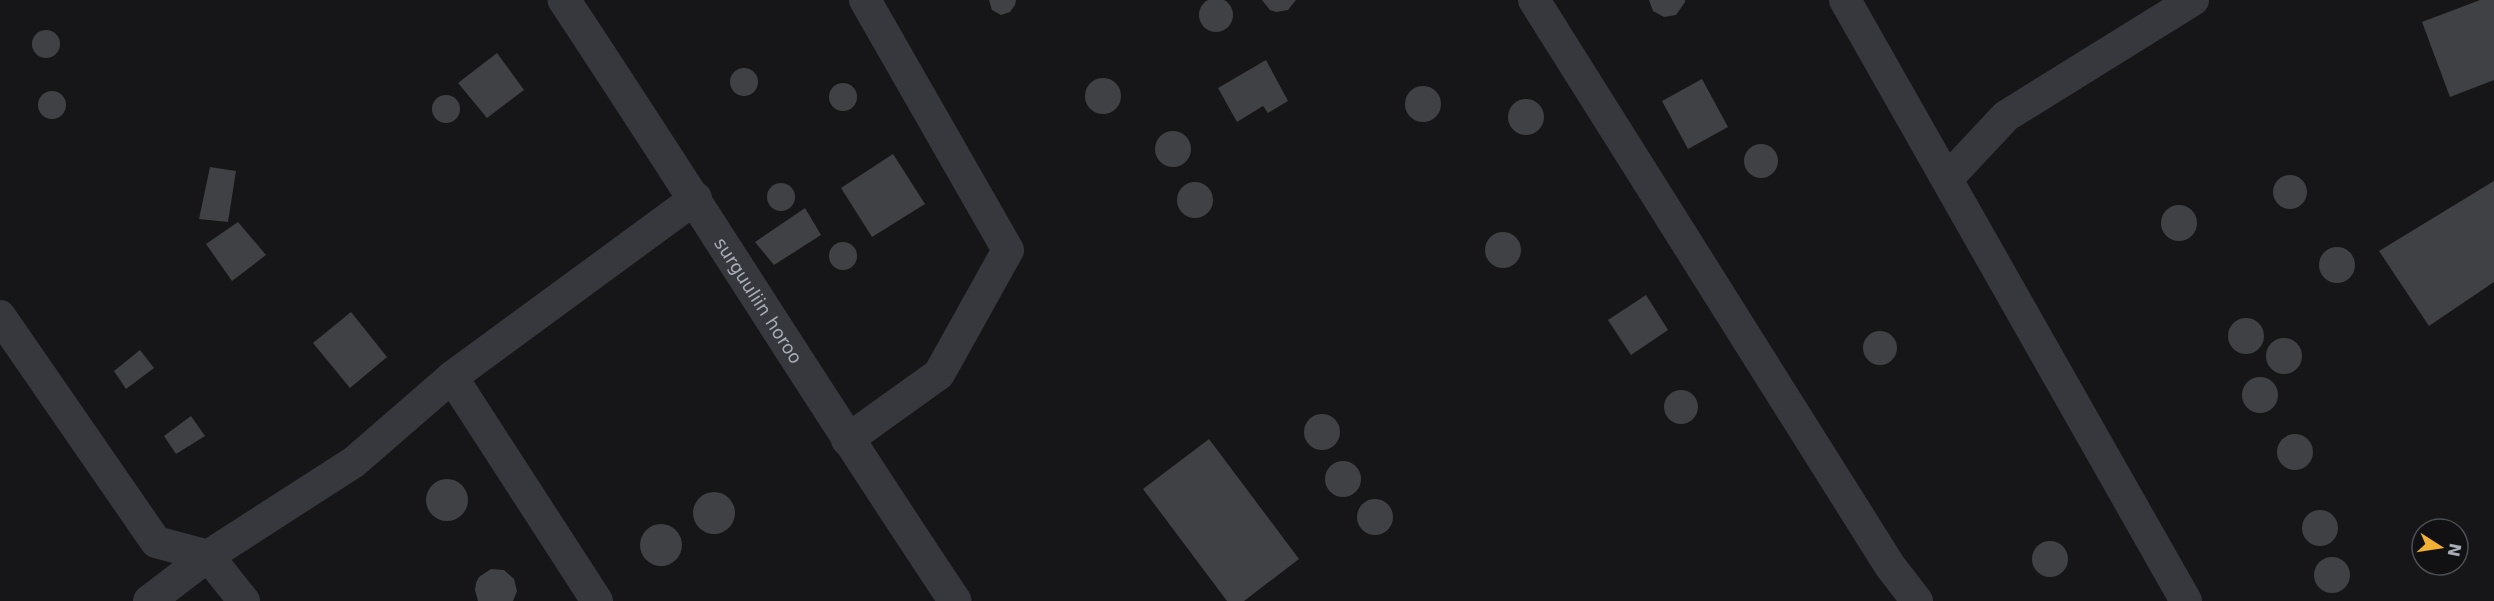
<svg xmlns="http://www.w3.org/2000/svg" width="2494" height="601" font-family="'DejaVu Sans',sans-serif">
<style>
.building{fill:#404145}
.lines{fill:none;stroke-linecap:round;stroke-linejoin:round}
.minor{stroke:#37383d;stroke-width:32}
.tertiary{stroke:#37383d;stroke-width:33}
.labels{text-anchor:middle;dominant-baseline:central;stroke-width:4.5;stroke-linejoin:round;paint-order:stroke}
.street-label{font-size:18px;fill:#a8adb8;stroke:#111113}
</style>
<rect width="100%" height="100%" fill="#161618"/>
<g class="building">
<circle cx="1216" cy="15" r="17"/>
<polygon points="989,0 1016,0 1015,5 1010,12 1001,15 992,10"/>
<polygon points="1262,0 1296,0 1288,10 1276,12 1270,10"/>
<polygon points="1649,0 1685,0 1685,2 1676,15 1664,17 1653,11"/>
<polygon points="2480,0 2494,0 2494,80 2450,97 2422,22"/>
<circle cx="46" cy="44" r="14"/>
<polygon points="497,53 524,90 487,118 458,83"/>
<polygon points="1266,60 1288,101 1268,113 1263,106 1237,122 1218,88"/>
<circle cx="744" cy="82" r="14"/>
<circle cx="1103" cy="96" r="18"/>
<polygon points="1702,79 1728,127 1688,149 1662,101"/>
<circle cx="843" cy="97" r="14"/>
<circle cx="1423" cy="104" r="18"/>
<circle cx="52" cy="105" r="14"/>
<circle cx="446" cy="109" r="14"/>
<circle cx="1526" cy="117" r="18"/>
<circle cx="1173" cy="149" r="18"/>
<circle cx="1761" cy="161" r="17"/>
<polygon points="893,154 925,204 872,237 841,188"/>
<polygon points="210,167 236,171 228,222 199,219"/>
<circle cx="2290" cy="192" r="17"/>
<polygon points="2494,181 2494,282 2429,326 2379,251"/>
<circle cx="1195" cy="200" r="18"/>
<circle cx="781" cy="197" r="14"/>
<circle cx="2179" cy="223" r="18"/>
<polygon points="805,208 821,235 774,265 755,242"/>
<polygon points="238,222 266,255 232,281 206,244"/>
<circle cx="1503" cy="250" r="18"/>
<circle cx="843" cy="256" r="14"/>
<circle cx="2337" cy="265" r="18"/>
<polygon points="1646,295 1668,330 1631,355 1608,320"/>
<polygon points="351,312 387,357 350,388 313,343"/>
<circle cx="2246" cy="336" r="18"/>
<circle cx="1880" cy="348" r="17"/>
<circle cx="2284" cy="356" r="18"/>
<polygon points="140,350 154,368 126,389 114,371"/>
<circle cx="2260" cy="395" r="18"/>
<circle cx="1681" cy="407" r="17"/>
<circle cx="1322" cy="432" r="18"/>
<polygon points="191,416 205,436 176,454 164,436"/>
<circle cx="2295" cy="452" r="18"/>
<polygon points="1209,439 1299,559 1244,601 1227,601 1143,489"/>
<circle cx="1343" cy="479" r="18"/>
<circle cx="447" cy="500" r="21"/>
<circle cx="714" cy="513" r="21"/>
<circle cx="1375" cy="517" r="18"/>
<circle cx="2320" cy="528" r="18"/>
<polygon points="2432,523 2449,529 2422,529 2422,554 2418,547 2418,535 2422,528"/>
<circle cx="661" cy="545" r="21"/>
<circle cx="2050" cy="559" r="18"/>
<circle cx="2332" cy="575" r="18"/>
<polygon points="491,569 504,570 514,579 517,591 513,601 478,601 475,590 476,583 479,577"/>
</g>
<g class="lines">
<g class="minor">
<polyline points="1534,0 1890,566 1917,601"/>
<polyline points="1845,0 2186,601"/>
<polyline points="1947,179 2006,116 2193,0"/>
<polyline points="0,316 156,542 208,556 244,601"/>
<polyline points="452,377 597,601"/>
<polyline points="847,440 939,374 1008,250 865,0"/>
<polyline points="149,601 208,556 354,462 452,377 696,198"/>
</g>
<path class="tertiary" id="s1" d="M564 0C696 199 822 402 955 601"/>
</g>
<g class="labels">
<g class="street-label">
<text stroke="none"><textPath href="#s1" startOffset="358">surguuliin horoo</textPath></text>
</g>
</g>
<g transform="translate(2440 547) rotate(102)"><circle r="28" fill="#111113" stroke="#4d4f55" stroke-width="1.5"/>
<path d="M0-4.5L10 22L0 15L-10 22Z" fill="#f2b134"/>
<text y="-9" font-size="16" font-weight="bold" text-anchor="middle" fill="#a8adb8">N</text>
</g>
</svg>
